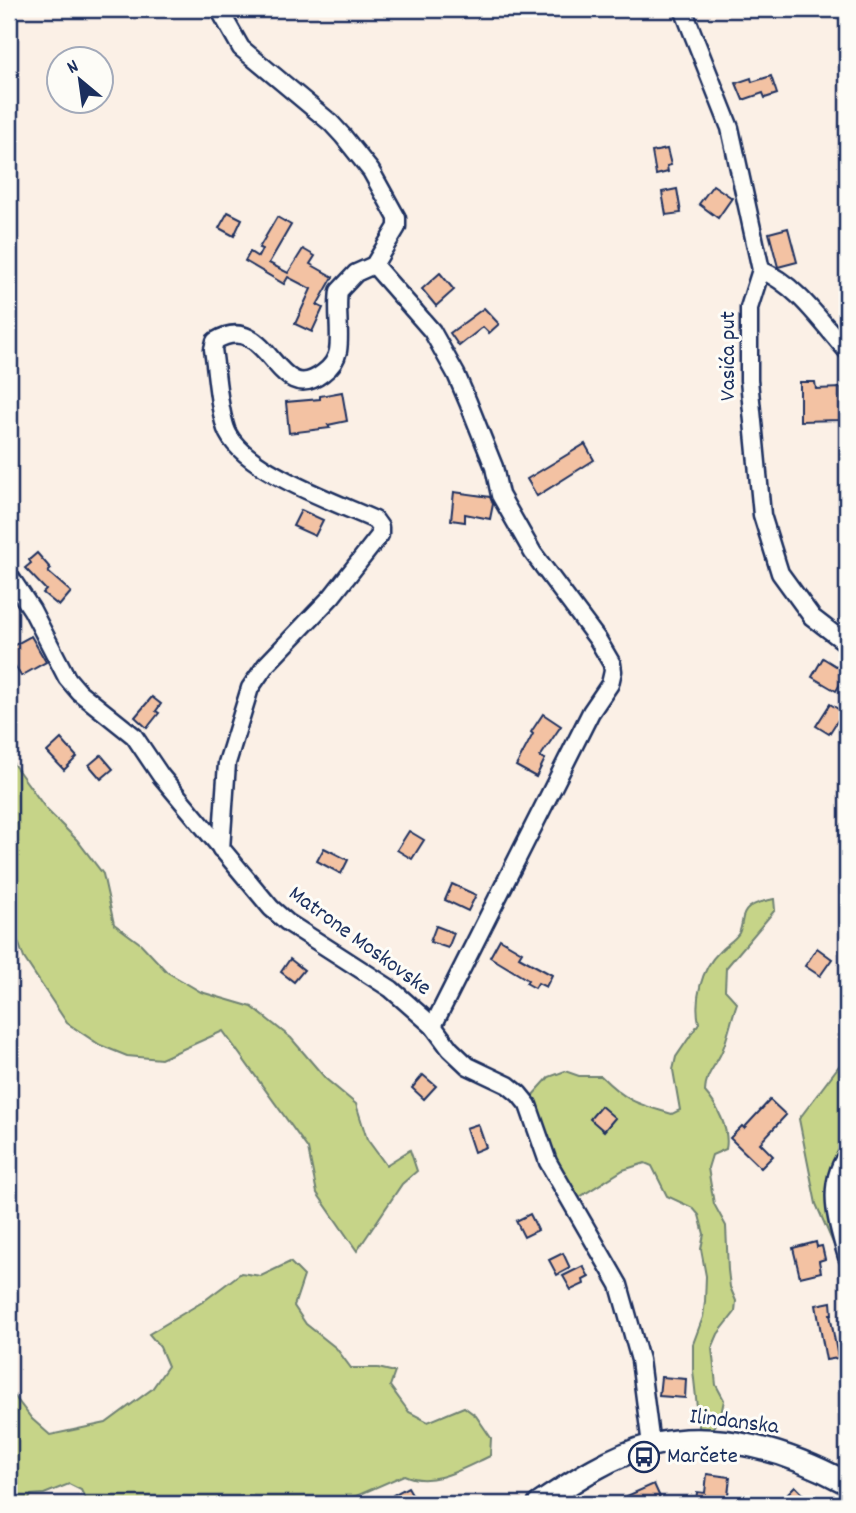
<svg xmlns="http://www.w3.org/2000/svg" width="856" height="1513" font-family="Dekko,sans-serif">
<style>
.green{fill:#c6d488;stroke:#708273;stroke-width:2}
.building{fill:#f3c2a3;stroke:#1b2f5e;stroke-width:2}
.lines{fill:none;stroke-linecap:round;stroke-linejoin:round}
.minor-casing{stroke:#1b2f5e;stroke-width:21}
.tertiary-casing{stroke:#1b2f5e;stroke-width:26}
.minor{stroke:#fdfcf7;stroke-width:16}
.tertiary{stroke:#fdfcf7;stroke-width:21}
.labels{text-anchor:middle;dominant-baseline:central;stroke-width:6;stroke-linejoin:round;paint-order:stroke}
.street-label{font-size:23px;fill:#1b2f5e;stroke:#fdfcf7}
.poi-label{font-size:23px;fill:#1b2f5e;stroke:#fdfcf7;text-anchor:start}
</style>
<rect width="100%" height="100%" fill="#fbf0e6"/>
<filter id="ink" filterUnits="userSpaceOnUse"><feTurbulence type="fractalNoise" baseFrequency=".0143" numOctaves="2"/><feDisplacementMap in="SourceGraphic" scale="14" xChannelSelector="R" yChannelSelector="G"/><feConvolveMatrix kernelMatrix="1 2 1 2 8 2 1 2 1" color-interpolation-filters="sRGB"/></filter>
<g filter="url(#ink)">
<g class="green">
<polygon points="9,758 47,810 77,840 103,874 114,924 141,944 167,972 201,992 252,1007 291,1038 326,1079 356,1104 367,1139 386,1165 410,1150 417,1171 402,1184 357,1251 317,1193 308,1149 223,1031 161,1059 127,1056 100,1045 67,1023 24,958 10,919"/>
<path d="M774 899 775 910 726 968 725 990 737 1003C732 1017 729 1032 724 1046 718 1065 705 1072 705 1092 717 1105 730 1130 726 1149L712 1155 708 1168 714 1204 726 1226 728 1270 730 1287 736 1301 735 1312 718 1334 712 1348 716 1385 724 1400 722 1410 711 1432 700 1435 693 1370V1344L703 1317 705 1302 706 1276 701 1249 704 1234 699 1215 693 1208 667 1196 652 1166 645 1163 623 1170 578 1198 557 1161 531 1097 549 1077 565 1071 579 1076H601C627 1102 638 1104 672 1114L680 1110 673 1070 676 1057 699 1023C694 1000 701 969 719 952 725 945 734 941 739 933 741 929 742 922 743 917 747 903 762 902 774 899Z"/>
<polygon points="845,1058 847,1058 847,1275 816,1204 799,1119"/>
<path d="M290 1262 304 1276 294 1306 306 1324 336 1348 351 1368H378L395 1372 390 1386 409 1412 428 1422 464 1407 476 1416 491 1438 490 1456C464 1468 432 1488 404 1475L338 1504H88L81 1490 69 1484 44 1494 31 1495 27 1504H9V1396L15 1397 32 1419 50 1435 106 1423 152 1389 168 1366 160 1347 149 1334 204 1301 241 1273 261 1276Z"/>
</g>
<g class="building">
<polygon points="771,76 777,94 765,98 763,93 743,100 736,83 751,78 752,82"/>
<polygon points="667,149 671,165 667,166 668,172 656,175 652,152"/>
<polygon points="713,185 732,198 718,218 699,204"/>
<polygon points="677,189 681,213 666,215 662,192"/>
<polygon points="228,212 242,219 234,236 219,228"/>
<polygon points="277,217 291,225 269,263 288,273 303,249 315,256 310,264 333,277 317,305 323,308 312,332 295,324 311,289 288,277 284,284 245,261 250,252 258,257 262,249 259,248"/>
<polygon points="788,228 797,262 778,267 769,233"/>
<polygon points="440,273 454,290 436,306 422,289"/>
<polygon points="484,308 499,324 489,333 483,327 459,346 450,333"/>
<polygon points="800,382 815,382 816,389 841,388 841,420 800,421"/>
<polygon points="342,392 347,421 328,425 330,428 289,433 286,402 320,399 320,396"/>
<polygon points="585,444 594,460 537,496 527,479"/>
<polygon points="454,492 490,497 493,504 490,519 465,514 465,522 451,520"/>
<polygon points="301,510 323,520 315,536 293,526"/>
<polygon points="37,553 51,569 48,572 71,592 59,606 43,593 46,590 25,568 31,563 29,560"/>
<polygon points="31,636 46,662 21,676 9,656 9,648"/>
<polygon points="823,658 847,673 836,691 812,677"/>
<polygon points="152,697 161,704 156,711 159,713 147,728 135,717"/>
<polygon points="830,704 843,712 829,734 816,726"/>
<polygon points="543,714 561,726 540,757 545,759 536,777 516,766 533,734 531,732"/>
<polygon points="61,739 77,757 64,770 47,752"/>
<polygon points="101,755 113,769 101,779 89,765"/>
<polygon points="409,831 424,840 412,859 397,850"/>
<polygon points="324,848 348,860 341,874 317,861"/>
<polygon points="452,884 476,895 468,911 445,900"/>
<polygon points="436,926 454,933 448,948 430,942"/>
<polygon points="500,939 522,952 519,957 552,975 546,987 538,983 535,988 526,983 528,980 490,957"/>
<polygon points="817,948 832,959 820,976 805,966"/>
<polygon points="290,959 304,970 294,982 281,972"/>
<polygon points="423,1075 436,1086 424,1099 412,1088"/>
<polygon points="770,1100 786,1115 760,1143 773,1156 761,1168 730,1138 742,1126 744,1128"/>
<polygon points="601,1106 615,1118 604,1131 590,1119"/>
<polygon points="478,1124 486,1147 474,1152 466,1128"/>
<polygon points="530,1214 538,1230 524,1237 516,1221"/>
<polygon points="816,1242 817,1247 822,1246 825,1259 819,1261 821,1272 800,1277 793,1248"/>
<polygon points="563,1253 570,1268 557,1275 549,1260"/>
<polygon points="583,1266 589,1277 583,1280 584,1284 571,1290 563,1276"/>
<polygon points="831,1302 832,1314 830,1314 838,1358 826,1360 816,1305"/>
<polygon points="661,1377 686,1379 685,1398 659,1396"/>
<polygon points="707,1474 730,1477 727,1504 696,1502 697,1492 705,1493"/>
<polygon points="654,1484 663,1504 631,1504 627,1496"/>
<polygon points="795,1486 813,1504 777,1504"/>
<polygon points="408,1487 418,1504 399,1504 393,1495"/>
</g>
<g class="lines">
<g class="minor-casing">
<g id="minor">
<path d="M219 9 241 48 331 123 343 136 371 171 397 218V227L374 265 356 273 339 291C336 311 341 332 338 351 336 361 330 368 323 373 275 411 270 308 215 341L213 349C217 375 218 405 226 429 241 470 336 502 375 520L380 527V535L332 596 266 665 250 688 227 763 221 849"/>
<polyline points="683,9 730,128 761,270 749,308 749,380 762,515 780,573 812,617 847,644"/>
<polyline points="374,265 432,331 456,374 468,402 494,467 500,495 533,553 598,640 612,664 613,671 610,684 591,712 433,1026"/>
<path d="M761 270C797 285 821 322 847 351"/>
<polyline points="9,575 32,610 67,678 79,692 134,736 161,776 271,908 287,922 391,989 433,1026 450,1049 468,1066 508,1085 519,1094 528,1105 548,1162 619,1285 640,1360 651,1445"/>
<path d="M847 1155C825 1186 837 1223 847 1257"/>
</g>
</g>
<g class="tertiary-casing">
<path id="tertiary" d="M539 1504C572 1482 612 1455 652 1445 718 1429 790 1452 847 1483"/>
</g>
<use href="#minor" class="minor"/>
<use href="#tertiary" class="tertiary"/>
</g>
</g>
<defs>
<g id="bus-ring" transform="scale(1.575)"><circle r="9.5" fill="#fdfcf7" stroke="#1b2f5e" stroke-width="1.5"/><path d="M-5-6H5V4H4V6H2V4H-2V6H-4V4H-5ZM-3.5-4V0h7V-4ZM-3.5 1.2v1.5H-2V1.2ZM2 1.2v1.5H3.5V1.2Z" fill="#1b2f5e"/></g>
</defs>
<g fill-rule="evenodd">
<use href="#bus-ring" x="644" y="1457"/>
</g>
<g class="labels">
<g class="street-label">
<text transform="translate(729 356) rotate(-90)">Vasića put</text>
<text transform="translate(359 942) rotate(36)">Matrone Moskovske</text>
<text transform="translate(734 1423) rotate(7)">Ilindanska</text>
</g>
<g class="poi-label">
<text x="667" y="1457">Marčete</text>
</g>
</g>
<rect width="856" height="1513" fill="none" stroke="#fdfcf7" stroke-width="35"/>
<rect x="18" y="18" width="821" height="1478" fill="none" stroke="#1b2f5e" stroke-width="2.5" filter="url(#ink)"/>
<g transform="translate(80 80) rotate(331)"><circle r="33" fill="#fdfcf7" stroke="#a3aaba" stroke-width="2"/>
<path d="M0-5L12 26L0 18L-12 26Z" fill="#1b2f5e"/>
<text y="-10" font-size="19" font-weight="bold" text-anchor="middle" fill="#1b2f5e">N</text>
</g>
</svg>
